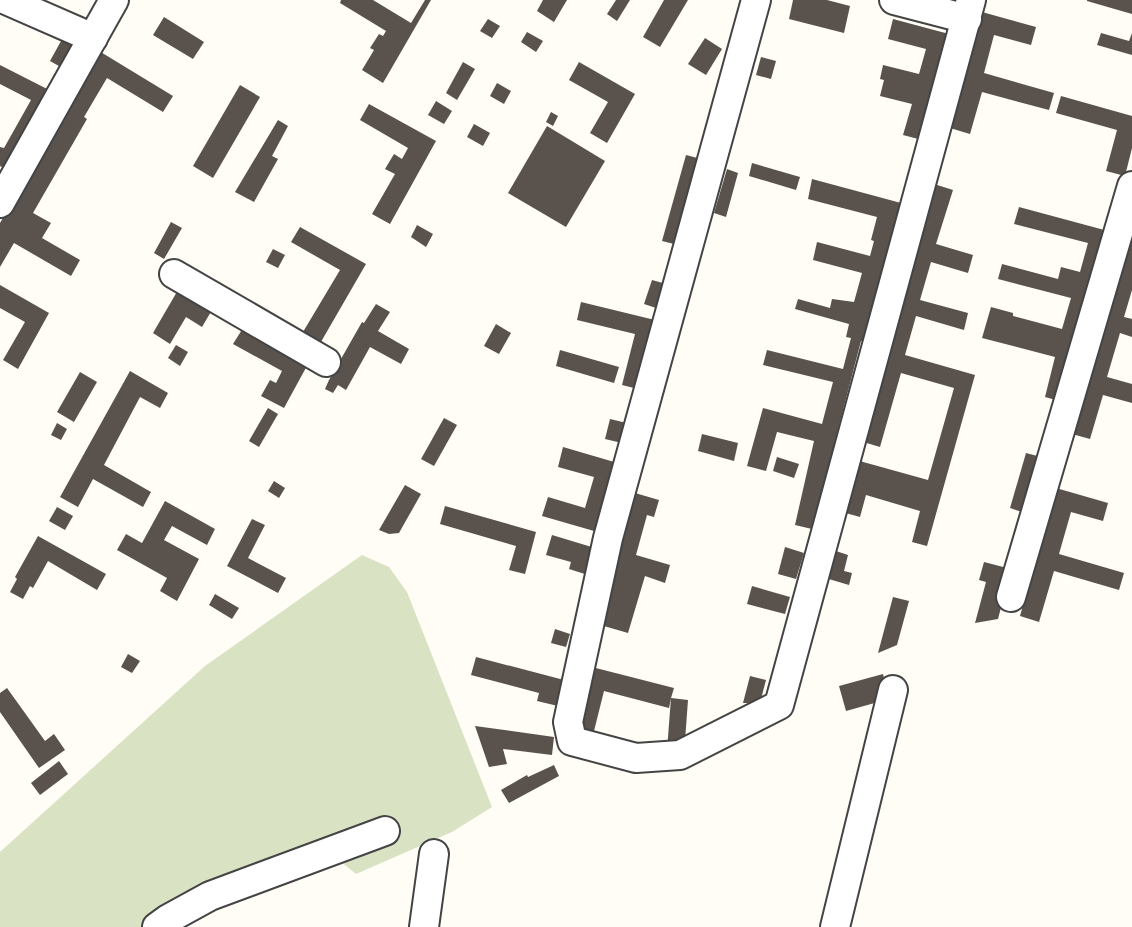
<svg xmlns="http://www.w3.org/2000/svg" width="1132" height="927" font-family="'PT Serif',serif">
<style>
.cemetery{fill:#d9e3c4}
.building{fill:#5a524d}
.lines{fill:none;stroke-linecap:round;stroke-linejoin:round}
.minor-casing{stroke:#444;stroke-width:32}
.minor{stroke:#fff;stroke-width:28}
</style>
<rect width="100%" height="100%" fill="#fffdf5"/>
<polygon class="cemetery" points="362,555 389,567 407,592 492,807 452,832 356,874 340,861 176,923 172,927 0,927 0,852 205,666"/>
<g class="building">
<polygon points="341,0 373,0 411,23 425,0 431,0 383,83 362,70 374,50 370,48 379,34 383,36 386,31 340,3"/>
<polygon points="543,0 567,0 554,22 537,11"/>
<polygon points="616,0 630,0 617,21 607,14"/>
<polygon points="664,0 688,0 660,47 643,37"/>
<polygon points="793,0 827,0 850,6 844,33 789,19"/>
<polygon points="1087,0 1132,0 1132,14 1087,1"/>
<polygon points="982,12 1036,27 1031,45 994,35 984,73 1054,93 1049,110 982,92 970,134 950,128"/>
<polygon points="164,17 204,42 193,59 153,35"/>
<polygon points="488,19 500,26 492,38 480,31"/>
<polygon points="893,19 949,34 922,140 903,135 912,104 880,96 884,80 880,79 883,65 919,74 926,49 888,39"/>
<polygon points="66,32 82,42 66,70 50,61"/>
<polygon points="527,32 543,41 536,52 521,42"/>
<polygon points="1101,33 1129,41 1132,33 1132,55 1097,45"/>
<polygon points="705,38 722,49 706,75 688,64"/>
<polygon points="99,51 173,96 163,112 107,78 84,117 87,119 33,213 51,223 42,238 80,260 71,276 14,243 0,267 0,223"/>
<polygon points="761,57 776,61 771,79 756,75"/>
<polygon points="463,62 475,69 457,100 446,93"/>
<polygon points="579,62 635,94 607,143 590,133 608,102 569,80"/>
<polygon points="0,65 55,93 9,171 0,166 0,147 4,148 31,100 0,84"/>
<polygon points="497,83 511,91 504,104 490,96"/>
<polygon points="240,85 260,97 213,178 193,166"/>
<polygon points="1061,96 1132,116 1132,148 1125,176 1106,171 1117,130 1056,113"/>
<polygon points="436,101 452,111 444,124 428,115"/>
<polygon points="369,104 436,141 390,224 372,214 395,174 385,169 394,154 402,159 408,148 360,120"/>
<polygon points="551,112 558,116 553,126 546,122"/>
<polygon points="278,120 288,126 272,156 278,159 254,202 235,192"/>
<polygon points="474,124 490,133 483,146 467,137"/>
<polygon points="547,126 605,161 566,227 508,193"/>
<polygon points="686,155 705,160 682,246 662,241"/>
<polygon points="752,163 800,177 796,190 749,176"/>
<polygon points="727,169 738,173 726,217 714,213"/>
<polygon points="812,179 901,203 863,341 861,341 812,529 795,525 814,441 777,432 766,471 747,466 763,408 822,424 833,382 763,365 767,350 843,369 851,338 846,337 849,324 795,309 798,299 830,308 832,299 854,302 862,273 813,260 817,242 870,256 874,241 871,240 877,217 808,199"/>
<polygon points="934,184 953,190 936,244 973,255 968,273 931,262 920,300 968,313 964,330 916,316 905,355 975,375 927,546 912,542 920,511 866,495 860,517 842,512 856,460 928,480 954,388 901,373 880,447 860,441"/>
<polygon points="1019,207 1108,231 1063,402 1045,397 1055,357 982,338 991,307 1013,313 1013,316 1062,329 1071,298 998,279 1002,264 1058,279 1061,267 1080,272 1088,243 1014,224"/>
<polygon points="171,222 182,228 164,259 154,253"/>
<polygon points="417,225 433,234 426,247 411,237"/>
<polygon points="300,227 366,264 318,347 300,337 340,270 291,242"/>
<polygon points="1132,227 1132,290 1124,317 1132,319 1132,337 1120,333 1107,377 1132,384 1132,403 1103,395 1090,439 1072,434"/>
<polygon points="273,249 285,255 278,268 266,262"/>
<polygon points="652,280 670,285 662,310 644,304"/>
<polygon points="0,285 49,313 18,369 3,360 25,322 0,308"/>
<polygon points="178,290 212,310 202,327 186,317 170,344 153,333"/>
<polygon points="581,302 659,321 642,390 622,385 635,334 577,320"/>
<polygon points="376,304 390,312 378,331 409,349 401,364 370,347 346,390 338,385 333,393 325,389 329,380 362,322 364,323"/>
<polygon points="496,324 511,333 499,354 484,346"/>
<polygon points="243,328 308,364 284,408 261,396 270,380 276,383 282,371 233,344"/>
<polygon points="176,345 188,352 180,366 168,358"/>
<polygon points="560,350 619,367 614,383 556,366"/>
<polygon points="130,371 168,393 160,408 140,397 104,465 151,492 143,507 93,479 78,507 60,497"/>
<polygon points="80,372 97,382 74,422 57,412"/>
<polygon points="268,408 278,414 259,447 249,441"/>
<polygon points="444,418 457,425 434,466 421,459"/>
<polygon points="610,419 631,424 626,444 605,439"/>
<polygon points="57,423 67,429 61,440 51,435"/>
<polygon points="702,434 738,443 734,461 698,451"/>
<polygon points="563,447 621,464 601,533 542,516 548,497 585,508 594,477 558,467"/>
<polygon points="1026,453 1045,458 1028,514 1010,508"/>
<polygon points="777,457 799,464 794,478 773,471"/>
<polygon points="274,481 285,488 279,498 268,491"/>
<polygon points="405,485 421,494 399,533 389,534 379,530"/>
<polygon points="1056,488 1108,503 1103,521 1071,512 1059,554 1124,573 1119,590 1054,571 1039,622 1020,616"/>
<polygon points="635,493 659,500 654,517 647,515 636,555 670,565 665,583 645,576 628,633 597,624"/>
<polygon points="165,501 215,529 207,545 172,526 164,540 199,559 177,601 160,591 167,578 117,550 126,534 142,543"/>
<polygon points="445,506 536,532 525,574 509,570 516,546 440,524"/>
<polygon points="57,507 73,516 65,530 49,521"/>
<polygon points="252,519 265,525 248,558 286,578 278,593 227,566"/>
<polygon points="552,535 595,548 588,575 569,569 571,562 546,555"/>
<polygon points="38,536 106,574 97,590 48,561 33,588 30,586 23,599 10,592 17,579 15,577"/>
<polygon points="785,547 804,553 796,579 778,574"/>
<polygon points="830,549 848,555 844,571 852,573 849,585 822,577"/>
<polygon points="984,562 1011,569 998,619 975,623 986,582 979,580"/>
<polygon points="752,586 790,597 785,614 747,604"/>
<polygon points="215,594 239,608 232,619 209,605"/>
<polygon points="893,597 909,601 897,645 878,653"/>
<polygon points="555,629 570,634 566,647 551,643"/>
<polygon points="128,654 140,661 132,673 121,667"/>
<polygon points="476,657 564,680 558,706 537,701 539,693 471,675"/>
<polygon points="588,666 674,688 671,698 688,700 685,741 667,750 671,698 669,708 604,691 593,735 572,730"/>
<polygon points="883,674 889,699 846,711 839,686"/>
<polygon points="750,676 766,680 760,703 743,703"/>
<polygon points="7,688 45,741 54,734 65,750 39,768 0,712 0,693"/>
<polygon points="475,726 554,737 552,755 503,749 507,764 489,767"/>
<polygon points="59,761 68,774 40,795 31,783"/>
<polygon points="554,765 559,776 509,803 501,790 527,775 528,777"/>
</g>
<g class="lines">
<g class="minor-casing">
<g id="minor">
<polyline points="6,0 93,38"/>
<polyline points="756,0 608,538 568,722 572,741 636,758 680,755 779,705 971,0"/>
<polyline points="894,0 967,19"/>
<polyline points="0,203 114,0"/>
<polyline points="174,274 326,362"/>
<polyline points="1011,597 1132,186"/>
<polyline points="157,927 168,919 210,896 385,831"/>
<polyline points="424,927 434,854"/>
<polyline points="835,927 893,690"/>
</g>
</g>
<use href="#minor" class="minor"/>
</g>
</svg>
